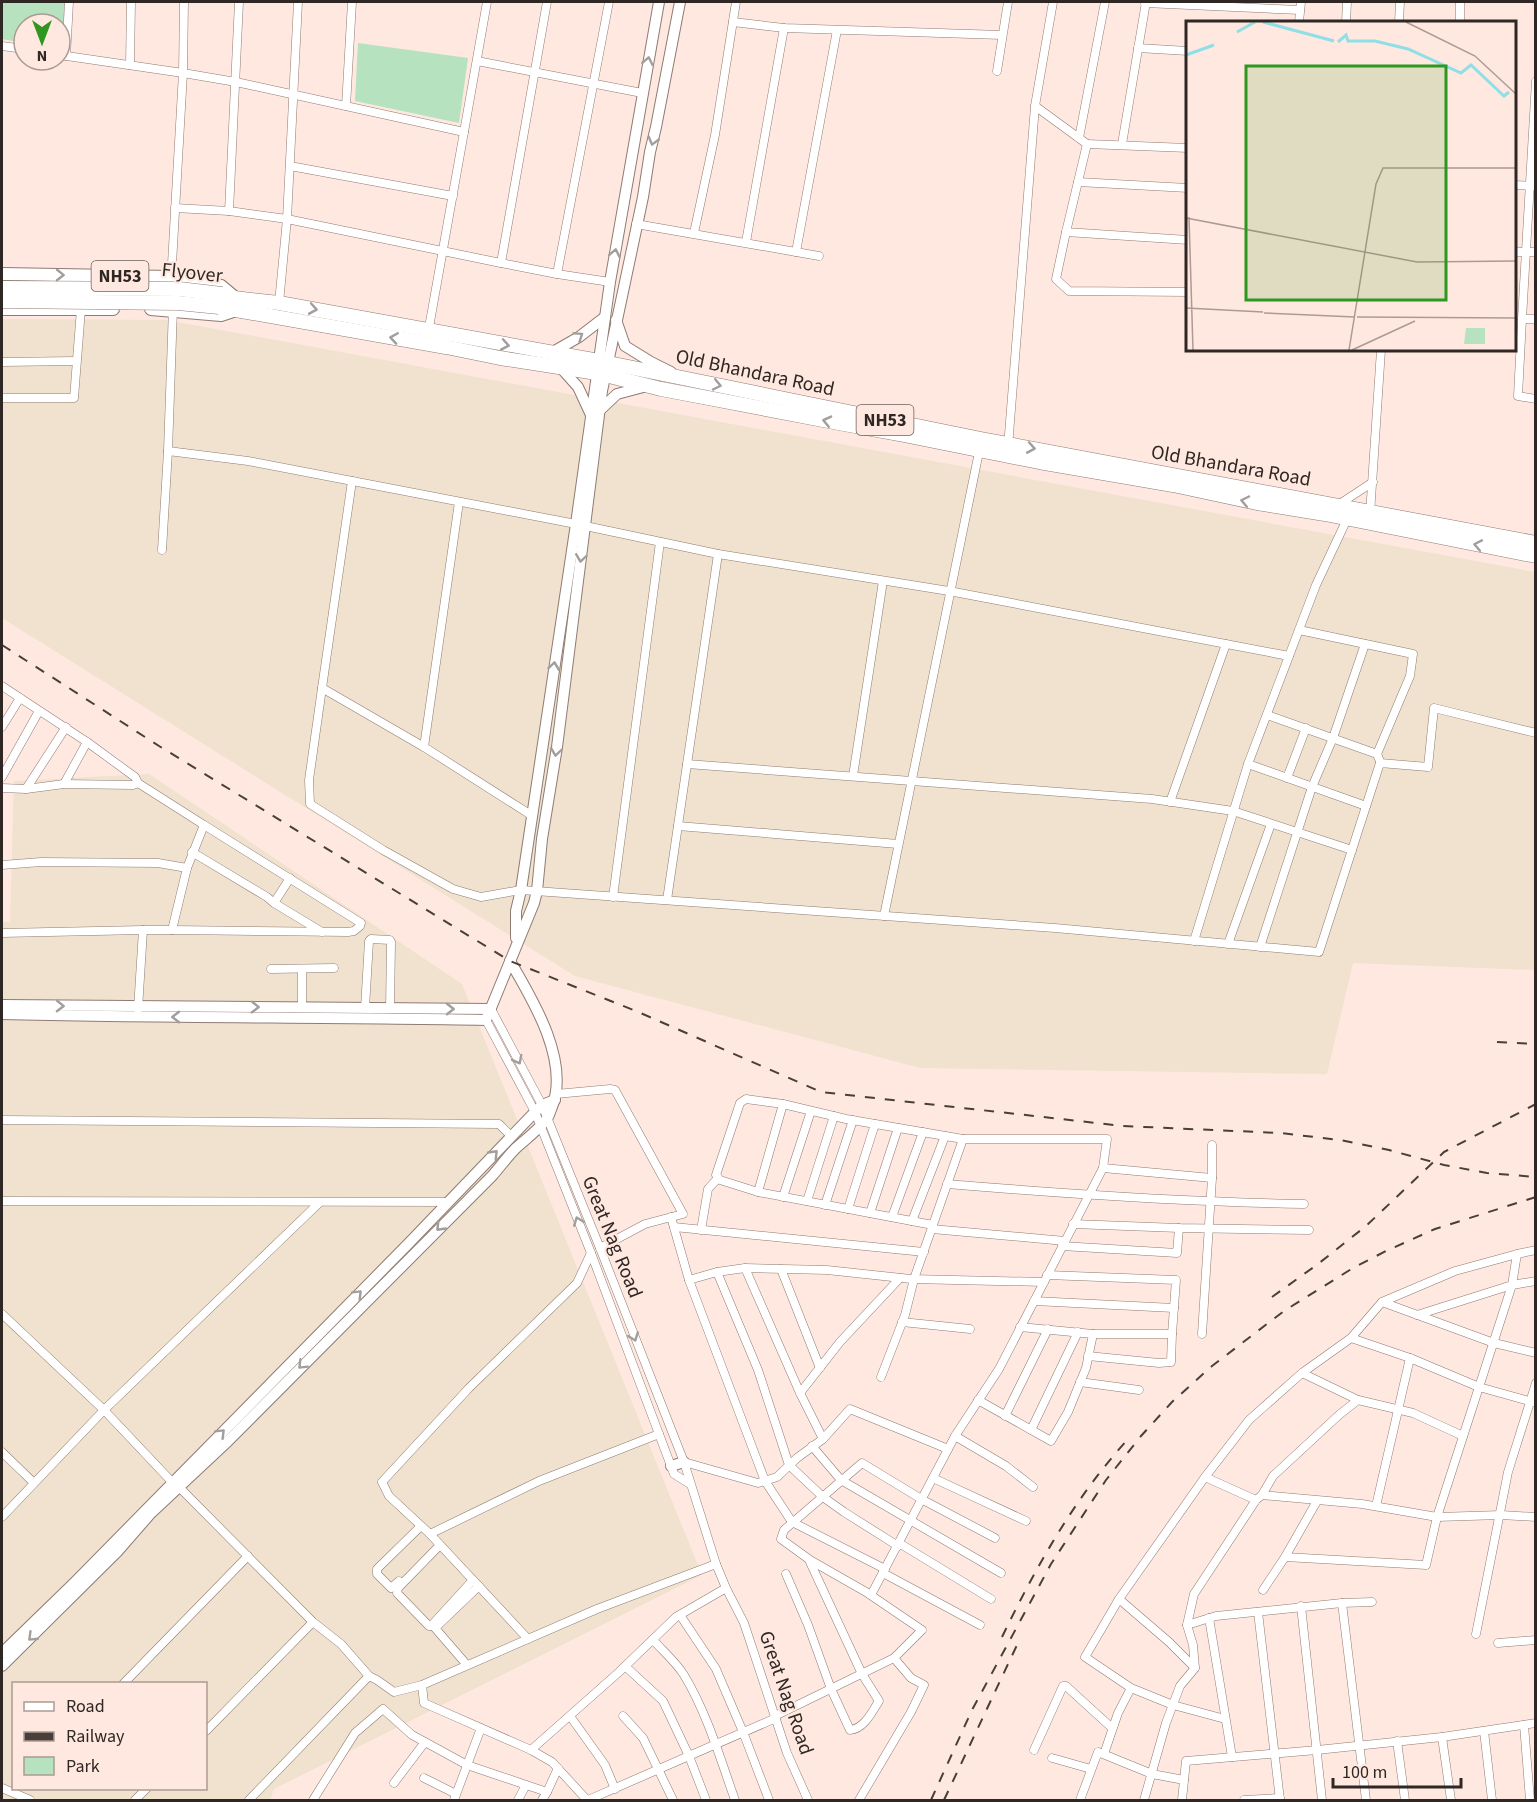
<svg xmlns="http://www.w3.org/2000/svg" width="1537" height="1802" font-family="'Source Sans 3',sans-serif">
<style>
.industrial{fill:#f0e2ce;fill-rule:evenodd}
.green{fill:#b6e2bf}
.lines{fill:none;stroke-linecap:round;stroke-linejoin:round}
.street-casing{stroke:#8f7b73;stroke-width:9}
.secondary-casing{stroke:#8f7b73;stroke-width:12}
.primary-casing{stroke:#8f7b73;stroke-width:14}
.highway-casing{stroke:#8f7b73;stroke-width:15}
.street{stroke:#fff;stroke-width:8}
.secondary{stroke:#fff;stroke-width:10}
.primary{stroke:#fff;stroke-width:12}
.highway{stroke:#fff;stroke-width:14}
.rail{stroke:#483f3b;stroke-width:2;stroke-dasharray:10 10;stroke-linecap:butt}
.highway-bridge-casing{stroke:#8f7b73;stroke-width:15;stroke-linecap:butt}
.highway-bridge{stroke:#fff;stroke-width:14}
.oneway{stroke:#a19e9c}
.labels{text-anchor:middle;dominant-baseline:central;stroke-width:4.5;stroke-linejoin:round;paint-order:stroke}
.shield{fill:#ffe8df;stroke:#6d615c;stroke-width:1.5}
.shield-label{font-size:18px;font-weight:bold;fill:#2f2724}
.street-label{font-size:20px;fill:#2f2724;stroke:#ffe8df}
.inset-river{fill:none;stroke:#8edfe6;stroke-width:3}
.inset-road{fill:none;stroke:#ac9b94;stroke-width:1.5}
.view{fill:#2f971f;fill-opacity:0.15;stroke:#2f971f;stroke-width:3}
.inset-edge{fill:none;stroke:#2f2724;stroke-width:3}
</style>
<rect width="100%" height="100%" fill="#ffe8df"/>
<g class="industrial">
<polygon points="2,319 167,320 1535,572 1535,970 1353,963 1327,1074 920,1068 575,976 2,618"/>
<path d="M149 774 462 984 702 1575 274 1789 270 1800H2V922H10L14 781ZM14 1684H206V1788H14Z"/>
</g>
<g class="green">
<polygon points="2,2 65,2 62,48 60,48 60,24 24,24 24,43 2,39"/>
<polygon points="358,43 468,58 459,123 355,101"/>
</g>
<g class="lines">
<g class="street-casing">
<g id="street">
<polyline points="184,2 183,73 236,82 464,132 428,333"/>
<polyline points="239,2 229,211 287,219 298,2"/>
<polyline points="1145,3 1300,10"/>
<polyline points="733,22 784,28 1002,35"/>
<polyline points="1299,22 1301,2"/>
<polyline points="1346,22 1347,2"/>
<polyline points="1399,22 1400,2"/>
<polyline points="1460,22 1460,2"/>
<polyline points="2,46 24,49"/>
<polyline points="1138,48 1188,51"/>
<polyline points="60,55 183,73 171,281"/>
<polyline points="66,56 69,2"/>
<polyline points="477,61 642,93"/>
<polyline points="130,65 131,2"/>
<polyline points="997,71 1008,2"/>
<polyline points="1536,81 1522,319 1536,319"/>
<polyline points="346,106 352,2"/>
<polyline points="1035,106 1087,144 1066,232 1188,240"/>
<polyline points="464,132 487,2"/>
<polyline points="1079,138 1105,2"/>
<polyline points="1087,144 1188,148"/>
<polyline points="1122,144 1146,2"/>
<polyline points="290,166 453,196"/>
<polyline points="1078,182 1188,188"/>
<polyline points="1514,185 1536,186"/>
<polyline points="175,208 229,211"/>
<polyline points="636,224 819,256"/>
<polyline points="1066,232 1056,279 1069,291 1188,292"/>
<polyline points="694,233 715,135 736,2"/>
<polyline points="746,242 784,28"/>
<polyline points="796,252 837,30"/>
<polyline points="1514,252 1536,252"/>
<polyline points="501,263 557,274 610,282"/>
<polyline points="557,274 609,2"/>
<polyline points="279,303 287,219 501,263 547,2"/>
<polyline points="173,308 168,451 248,461 576,524 718,554 949,591 1289,656"/>
<polyline points="1522,319 1518,396 1536,399"/>
<polyline points="2,362 76,361"/>
<polyline points="2,398 74,398 81,309"/>
<polyline points="1008,447 1035,106 1053,2"/>
<polyline points="352,481 322,688 424,747 531,815"/>
<polyline points="1338,505 1373,482"/>
<polyline points="1370,514 1381,350"/>
<polyline points="162,550 168,451"/>
<polyline points="1299,630 1413,654 1410,676 1377,754"/>
<polyline points="2,686 87,742 64,784"/>
<polyline points="322,688 309,780 310,804 383,850 453,889 481,897 521,890 1055,928 1319,952 1380,763 1428,767 1434,708 1536,733"/>
<polyline points="1267,715 1377,754 1379,759"/>
<polyline points="2,727 20,698"/>
<polyline points="424,747 459,502"/>
<polyline points="687,764 1152,799 1233,811 1352,850"/>
<polyline points="1248,764 1366,806"/>
<polyline points="853,776 883,581"/>
<polyline points="2,777 39,711"/>
<polyline points="1287,778 1306,728"/>
<polyline points="138,783 204,825 187,868 172,930 143,930 138,1009"/>
<polyline points="2,788 26,789 64,784 133,785 138,783 135,777 87,742"/>
<polyline points="26,789 66,727"/>
<polyline points="1170,802 1226,644"/>
<polyline points="678,826 898,844"/>
<polyline points="192,852 267,897 274,903 322,932"/>
<polyline points="2,865 41,862 158,863 187,868"/>
<polyline points="613,897 660,542"/>
<polyline points="667,900 718,554"/>
<polyline points="274,903 290,878"/>
<polyline points="884,916 980,447"/>
<polyline points="172,930 348,932 354,931 360,926 361,923 204,825"/>
<polyline points="2,933 143,930"/>
<polyline points="1194,941 1248,764 1316,585 1348,517"/>
<polyline points="1228,944 1271,824"/>
<polyline points="1260,947 1312,787 1333,738 1365,644"/>
<polyline points="271,969 334,968"/>
<polyline points="302,969 302,1008"/>
<polyline points="365,1008 369,941 371,939 390,940 391,942 390,1009"/>
<polyline points="491,1009 542,1105 600,1248 684,1462 716,1564 726,1588 744,1623 787,1753 808,1800"/>
<polyline points="486,1020 535,1112 591,1253 674,1474 690,1484"/>
<polyline points="556,1094 610,1089 615,1090 683,1214 645,1224 600,1248"/>
<polyline points="2,1120 499,1124 511,1136"/>
<polyline points="1212,1145 1212,1178"/>
<path d="M947 1184C1067 1194 1184 1202 1304 1204"/>
<polyline points="758,1192 783,1104"/>
<polyline points="783,1197 811,1111"/>
<polyline points="2,1201 448,1202"/>
<polyline points="807,1201 834,1116"/>
<polyline points="825,1205 853,1120"/>
<polyline points="848,1209 875,1124"/>
<polyline points="870,1213 898,1128"/>
<polyline points="671,1217 689,1280 765,1481 792,1522 885,1569"/>
<polyline points="892,1217 923,1132"/>
<polyline points="912,1221 945,1136"/>
<polyline points="1073,1224 1179,1228 1309,1230"/>
<polyline points="933,1225 758,1192 720,1180 716,1175 740,1103 746,1099 783,1104 846,1119 963,1139"/>
<polyline points="674,1227 924,1252"/>
<polyline points="932,1229 1065,1241"/>
<polyline points="701,1230 708,1189 718,1178"/>
<polyline points="1062,1246 1177,1253 1179,1228"/>
<polyline points="1517,1254 1536,1250"/>
<polyline points="745,1268 800,1393 823,1439"/>
<polyline points="781,1269 820,1368"/>
<polyline points="717,1272 758,1370 789,1465 823,1497 844,1512 898,1546"/>
<polyline points="1047,1275 1176,1280 1172,1334"/>
<polyline points="689,1280 717,1272 745,1268 827,1270 911,1279 1044,1282"/>
<polyline points="1034,1301 1174,1308"/>
<polyline points="1382,1302 1494,1343 1536,1353"/>
<polyline points="2,1314 104,1410 319,1203"/>
<polyline points="902,1322 970,1329"/>
<polyline points="1351,1338 1382,1302 1455,1271 1517,1254 1512,1285 1417,1315"/>
<polyline points="1088,1356 1159,1363 1171,1362 1172,1334 1093,1334"/>
<polyline points="1302,1373 1358,1400"/>
<polyline points="881,1377 905,1315 914,1279 963,1139 1107,1139 1103,1168"/>
<polyline points="1080,1382 1139,1390"/>
<polyline points="800,1393 840,1342 900,1278"/>
<polyline points="978,1400 1051,1441 1068,1412 1086,1368 1093,1334 1020,1327"/>
<polyline points="1005,1416 1048,1329"/>
<polyline points="1031,1430 1078,1332"/>
<polyline points="955,1436 1006,1466 1033,1487"/>
<polyline points="812,1446 841,1480 1001,1573"/>
<polyline points="2,1452 34,1483"/>
<polyline points="684,1462 758,1483 777,1477 797,1458 823,1439 850,1409 948,1449"/>
<polyline points="1205,1477 1249,1420 1302,1373 1351,1338 1410,1358 1479,1387 1536,1403"/>
<polyline points="933,1478 1026,1521"/>
<polyline points="179,1487 313,1622 341,1644 369,1676"/>
<polyline points="1262,1495 1362,1504 1437,1517 1501,1515 1536,1517"/>
<polyline points="1376,1506 1410,1358"/>
<polyline points="2,1517 104,1410 172,1482"/>
<polyline points="430,1534 389,1496 382,1482 469,1388 577,1283 591,1253"/>
<polyline points="899,1543 991,1599"/>
<polyline points="440,1545 398,1588 397,1593 429,1626 431,1626 473,1580"/>
<polyline points="1285,1557 1426,1565 1437,1517 1512,1285 1536,1281"/>
<polyline points="883,1573 980,1625"/>
<path d="M786 1574 808 1625 831 1689 850 1730C864 1729 872 1712 879 1701L862 1674 810 1562"/>
<polyline points="399,1581 391,1588 377,1574 377,1569 421,1526"/>
<polyline points="1263,1590 1285,1557 1317,1501"/>
<polyline points="871,1595 955,1436 999,1369 1103,1168 1212,1178 1202,1334"/>
<polyline points="1119,1599 1085,1657 1131,1688 1173,1705 1225,1719"/>
<polyline points="1342,1603 1372,1602"/>
<polyline points="1301,1606 1322,1800"/>
<polyline points="1258,1612 1280,1800"/>
<polyline points="680,1615 716,1669 743,1732 769,1800"/>
<polyline points="1209,1618 1232,1757"/>
<polyline points="1187,1625 1216,1616 1342,1603 1366,1800"/>
<polyline points="1476,1634 1508,1472 1536,1383"/>
<polyline points="528,1639 430,1534 539,1481 659,1434"/>
<path d="M653 1640C663 1651 676 1662 684 1675 707 1713 720 1758 735 1800"/>
<polyline points="1498,1643 1536,1640"/>
<polyline points="894,1658 922,1630 866,1592 810,1560 781,1539 784,1530 862,1463 923,1500 995,1538"/>
<polyline points="467,1665 435,1628 479,1586"/>
<polyline points="625,1666 663,1701 689,1756 706,1800"/>
<polyline points="1195,1668 1169,1642 1119,1599 1205,1477 1256,1500"/>
<polyline points="123,1684 248,1556"/>
<polyline points="570,1716 605,1765 615,1789"/>
<polyline points="623,1716 643,1738 673,1800"/>
<polyline points="775,1716 894,1658 911,1678 924,1685 911,1712 859,1800"/>
<polyline points="1524,1725 1530,1800"/>
<polyline points="206,1731 313,1622"/>
<polyline points="1484,1731 1492,1800"/>
<polyline points="1442,1737 1451,1800"/>
<polyline points="1397,1741 1405,1800"/>
<polyline points="425,1742 467,1765 547,1792 558,1768"/>
<polyline points="531,1750 619,1672 676,1617 726,1588"/>
<polyline points="1034,1750 1063,1686 1066,1686 1112,1728"/>
<polyline points="1104,1754 1118,1713 1131,1688"/>
<polyline points="1052,1758 1091,1769"/>
<polyline points="424,1778 456,1794"/>
<polyline points="2,1788 30,1800"/>
<polyline points="135,1800 147,1788"/>
<polyline points="249,1800 369,1676 377,1680 394,1692 422,1685"/>
<polyline points="313,1800 355,1733 383,1709 412,1735 425,1742 394,1783"/>
<polyline points="454,1800 481,1728"/>
<polyline points="518,1800 526,1785"/>
<polyline points="542,1800 547,1792"/>
<polyline points="587,1800 552,1762 531,1750 424,1703 422,1685 597,1609 716,1564"/>
<polyline points="588,1800 776,1718"/>
<polyline points="1080,1800 1098,1752 1152,1774 1184,1780"/>
<polyline points="1144,1800 1166,1723 1180,1686 1195,1668 1193,1645 1187,1625 1194,1594 1256,1500 1262,1495 1273,1476 1340,1414 1358,1400 1413,1413 1463,1436"/>
<polyline points="1182,1800 1186,1761 1317,1750 1442,1737 1536,1723"/>
<polyline points="1244,1800 1280,1798"/>
</g>
</g>
<g class="secondary-casing">
<g id="secondary">
<polyline points="616,320 625,346 651,362 671,372"/>
<polyline points="551,353 579,337 605,317"/>
<polyline points="561,368 578,387 591,415"/>
<polyline points="600,410 617,394 647,386"/>
<polyline points="516,938 516,911 521,890 576,524 610,282 659,2"/>
<polyline points="2,1005 491,1009"/>
<path d="M2 1014C163 1018 325 1017 486 1020L534 903 537 891 542 839 557 747 602 391 643 197 650 152 656 127 680 2"/>
<polyline points="671,1466 684,1462"/>
<polyline points="2,1653 75,1582 409,1243 535,1112 542,1105 555,1100"/>
<path d="M2 1666 117 1552 151 1513 228 1441 492 1176C500 1167 507 1157 516 1148 526 1139 538 1130 546 1120 549 1117 550 1111 552 1107 570 1061 533 1000 510 961"/>
</g>
</g>
<g class="primary-casing">
<g id="primary">
<polyline points="2,274 171,277 221,286 233,296"/>
<polyline points="2,309 113,309"/>
<polyline points="151,309 221,315 233,311"/>
</g>
</g>
<g class="highway-casing">
<g id="highway">
<polyline points="222,294 234,298 279,303 599,361 981,439 1536,543"/>
<polyline points="219,307 446,347 500,358 597,373 661,389 844,424 905,435 1039,462 1173,485 1257,503 1325,514 1536,556"/>
</g>
</g>
<use href="#street" class="street"/>
<use href="#secondary" class="secondary"/>
<use href="#primary" class="primary"/>
<use href="#highway" class="highway"/>
<g class="rail">
<polyline points="2,645 159,746 510,961 636,1011 821,1092 1123,1126 1280,1133 1340,1140 1389,1150 1444,1165 1487,1173 1536,1177"/>
<polyline points="1497,1042 1536,1044"/>
<polyline points="1272,1297 1318,1264 1366,1226 1444,1152 1536,1104"/>
<path d="M1002 1637C1037 1565 1076 1495 1131 1436"/>
<polyline points="931,1800 972,1710 1051,1564 1106,1480 1141,1436 1172,1402 1212,1366 1284,1311 1353,1268 1386,1251 1435,1229 1536,1197"/>
<polyline points="944,1800 1017,1645"/>
</g>
<g class="highway-bridge-casing">
<g id="highway-bridge">
<polyline points="2,288 179,289 222,294"/>
<polyline points="2,301 178,303 219,307"/>
</g>
</g>
<use href="#highway-bridge" class="highway-bridge"/>
</g>
<defs><path id="oneway-chevron" d="M-2-3.5L2.5 0L-2 3.5" fill="none" stroke-width="1.6" stroke-linecap="round" stroke-linejoin="round" transform="scale(1.5)"/></defs>
<g class="oneway">
<use href="#oneway-chevron" transform="translate(648 61) rotate(-79)"/>
<use href="#oneway-chevron" transform="translate(653 141) rotate(105)"/>
<use href="#oneway-chevron" transform="translate(615 253) rotate(-79)"/>
<use href="#oneway-chevron" transform="translate(60 275) rotate(1)"/>
<use href="#oneway-chevron" transform="translate(313 309) rotate(10)"/>
<use href="#oneway-chevron" transform="translate(579 336) rotate(-34)"/>
<use href="#oneway-chevron" transform="translate(394 338) rotate(-171)"/>
<use href="#oneway-chevron" transform="translate(505 345) rotate(10)"/>
<use href="#oneway-chevron" transform="translate(717 385) rotate(12)"/>
<use href="#oneway-chevron" transform="translate(827 421) rotate(-167)"/>
<use href="#oneway-chevron" transform="translate(1031 448) rotate(10)"/>
<use href="#oneway-chevron" transform="translate(1245 501) rotate(-168)"/>
<use href="#oneway-chevron" transform="translate(1478 545) rotate(-169)"/>
<use href="#oneway-chevron" transform="translate(581 558) rotate(98)"/>
<use href="#oneway-chevron" transform="translate(554 666) rotate(-82)"/>
<use href="#oneway-chevron" transform="translate(556 752) rotate(98)"/>
<use href="#oneway-chevron" transform="translate(60 1006) rotate(1)"/>
<use href="#oneway-chevron" transform="translate(255 1007) rotate(1)"/>
<use href="#oneway-chevron" transform="translate(450 1009)"/>
<use href="#oneway-chevron" transform="translate(176 1017) rotate(180)"/>
<use href="#oneway-chevron" transform="translate(518 1060) rotate(62)"/>
<use href="#oneway-chevron" transform="translate(494 1154) rotate(-46)"/>
<use href="#oneway-chevron" transform="translate(578 1221) rotate(-111)"/>
<use href="#oneway-chevron" transform="translate(440 1227) rotate(134)"/>
<use href="#oneway-chevron" transform="translate(358 1294) rotate(-45)"/>
<use href="#oneway-chevron" transform="translate(634 1337) rotate(69)"/>
<use href="#oneway-chevron" transform="translate(302 1365) rotate(135)"/>
<use href="#oneway-chevron" transform="translate(221 1433) rotate(-45)"/>
<use href="#oneway-chevron" transform="translate(32 1637) rotate(136)"/>
</g>
<g class="labels">
<g class="shield">
<rect x="91.5" y="261" width="57" height="30" rx="4.5"/>
<rect x="856.5" y="405" width="57" height="30" rx="4.5"/>
</g>
<g class="shield-label">
<text x="120" y="276">NH53</text>
<text x="885" y="420">NH53</text>
</g>
<g class="street-label">
<text transform="translate(192 273) rotate(6)">Flyover</text>
<text transform="translate(755 373) rotate(12)">Old Bhandara Road</text>
<text transform="translate(1231 466) rotate(10)">Old Bhandara Road</text>
<text transform="translate(612 1237) rotate(68)">Great Nag Road</text>
<text transform="translate(786 1693) rotate(71)">Great Nag Road</text>
</g>
</g>
<g transform="translate(1186 21)">
<rect width="330" height="330" fill="#ffe8df"/>
<path d="M280 307H299V323H278Z" fill="#b6e2bf"/>
<path class="inset-river" d="M77 1 148 20M51 11 69 1M152 21 160 14 162 20H189L222 28 275 52 285 44 318 75 323 71M0 34 28 24"/>
<path class="inset-road" d="M220 1 289 35 330 73M3 196 7 329M0 197 231 241 330 240M0 287 77 291M78 292 169 296M171 296 330 297M163 329 190 163 197 147H330M166 329 229 300"/>
<path class="view" d="M60 45H260V279H60Z"/>
<rect width="330" height="330" class="inset-edge"/>
</g>
<rect width="1537" height="1802" fill="none" stroke="#2f2724" stroke-width="6"/>
<rect x="12" y="1682" width="195" height="108" fill="#ffe8df" stroke="#ac9b94" stroke-width="1.5"/>
<rect x="24" y="1702" width="30" height="9" fill="#ffffff" stroke="#ac9b94" stroke-width="1.5"/>
<text x="66" y="1712" font-size="18" fill="#2f2724">Road</text>
<rect x="24" y="1732" width="30" height="9" fill="#483f3b" stroke="#ac9b94" stroke-width="1.5"/>
<text x="66" y="1742" font-size="18" fill="#2f2724">Railway</text>
<rect x="24" y="1757" width="30" height="18" fill="#b6e2bf" stroke="#ac9b94" stroke-width="1.5"/>
<text x="66" y="1772" font-size="18" fill="#2f2724">Park</text>
<g transform="translate(42 42) rotate(180)"><circle r="28" fill="#ffe8df" stroke="#ac9b94" stroke-width="1.5"/>
<path d="M0-4.5L10 22L0 15L-10 22Z" fill="#2f971f"/>
<text y="-9" font-size="16" font-weight="bold" text-anchor="middle" fill="#2f2724">N</text>
</g>
<path d="M1333 1778v9h128v-9" fill="none" stroke="#2f2724" stroke-width="3"/>
<text x="1342" y="1778" font-size="18" fill="#2f2724" stroke="#ffe8df" stroke-width="4.5" paint-order="stroke">100 m</text>
</svg>
